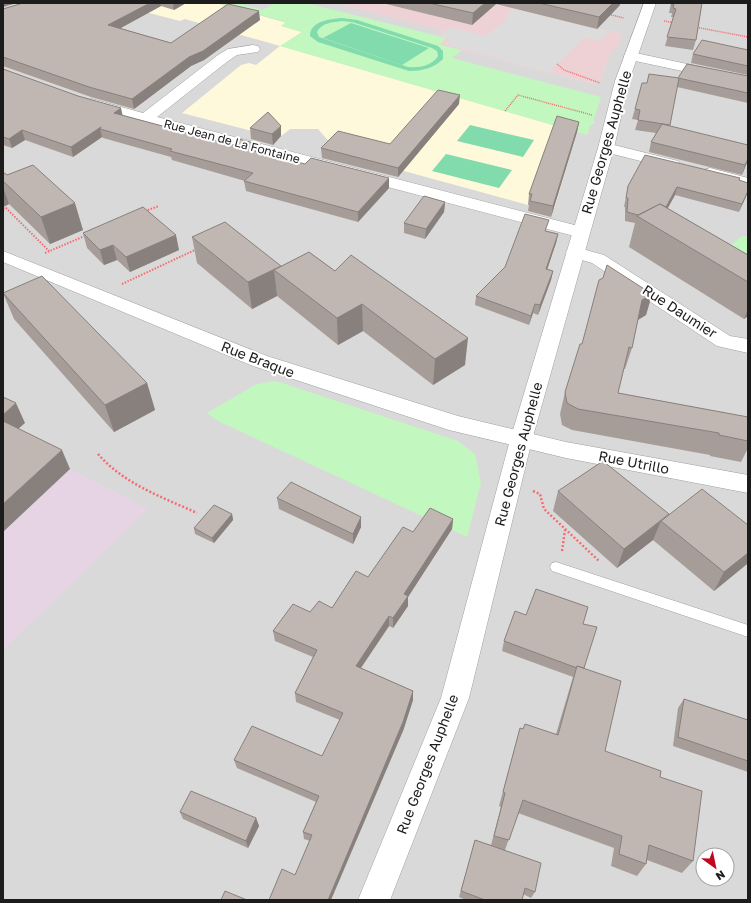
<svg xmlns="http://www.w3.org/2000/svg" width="751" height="903" font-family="'Golos Text',sans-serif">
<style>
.residential{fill:#dad9d9;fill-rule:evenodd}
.commercial{fill:#eed1d4}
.industrial{fill:#e6d4e5}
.education{fill:#fef9da}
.park{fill:#c2f7bf}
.pitch{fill:#81dbad;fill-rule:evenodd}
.parking{fill:#dcdcdc}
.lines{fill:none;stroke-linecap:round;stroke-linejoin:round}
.service-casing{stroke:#a0a0a0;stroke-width:1}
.minor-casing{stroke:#a0a0a0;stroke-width:1}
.tertiary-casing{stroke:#a0a0a0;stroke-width:1}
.path-far2{stroke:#f56b6f;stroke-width:1.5;stroke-dasharray:1 1;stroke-linecap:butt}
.path-far1{stroke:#f56b6f;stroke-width:2;stroke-dasharray:1.5 1.5;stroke-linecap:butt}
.path{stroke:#f56b6f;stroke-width:2.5;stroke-dasharray:2 2;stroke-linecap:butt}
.service{fill:#fff;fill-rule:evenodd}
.minor{fill:#fff;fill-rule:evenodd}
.tertiary{fill:#fff;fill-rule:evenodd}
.wall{fill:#a69d99}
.shaded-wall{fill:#87807d}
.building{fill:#c1b7b2;stroke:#87807d}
.labels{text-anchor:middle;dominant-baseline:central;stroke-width:4;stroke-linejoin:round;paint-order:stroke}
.far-street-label{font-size:12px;fill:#1c1c1c;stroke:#fff}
.street-label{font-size:14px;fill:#1c1c1c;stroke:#fff}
</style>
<rect width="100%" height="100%" fill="#ede8e2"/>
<path class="residential" d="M3 3H344L342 5 443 30 436 35 446 38 440 45 594 84 600 81 611 52 622 34 488 3H748V900H3V650L147 509 3 436ZM703 855H727V879H703Z"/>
<polygon class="commercial" points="344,3 488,3 622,34 618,47 611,52 600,81 594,84 439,45 446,38 435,36 442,30 342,5"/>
<polygon class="industrial" points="3,436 148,509 3,650"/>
<polygon class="education" points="111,3 216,3 287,23 282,26 302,32 281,46 577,132 554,209 528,205 371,162 333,146 318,129 290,129 279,138 182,113 241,65 249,63 256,65 280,46 185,19 180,21"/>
<g class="park">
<polygon points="216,3 237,3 263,10 274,3 306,3 446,38 440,45 462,50 452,58 601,97 593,121 595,122 590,126 587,135 280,46 302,32 281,26 286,22"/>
<polygon points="748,235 748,280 716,261 739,238"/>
<polygon points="276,381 458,441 475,454 481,483 467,537 218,421 207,413 257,384"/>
</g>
<g class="pitch">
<path d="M342 18 357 20 438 46 443 51V59C434 68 422 71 409 71L318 42 310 36C310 21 330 19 342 18ZM342 21 352 22 432 48 437 51 438 56C432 66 419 68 408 67L319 37 317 32C321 23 333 22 342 21Z"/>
<polygon points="351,23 429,48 402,65 323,38"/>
<polygon points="470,125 534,140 523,157 457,141"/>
<polygon points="446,154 512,170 499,188 432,171"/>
</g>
<polygon class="parking" points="514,9 609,32 600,41 585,37 549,72 444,44 451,39 438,36 450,27 486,36 508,18 504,17"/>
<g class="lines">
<g class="service-casing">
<polygon id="service" points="556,562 748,625 748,637 552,571 550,567 552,563"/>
</g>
<g class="minor-casing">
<g id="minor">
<polygon points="253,45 258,46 260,49 258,52 237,55 228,61 157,117 586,228 589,232 586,236 580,237 574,236 194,136 87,106 85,103 87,100 92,99 143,113 218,55 228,49"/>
<polygon points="631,52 748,77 748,85 626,59 624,56 626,53"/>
<polygon points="606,143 678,161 680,164 678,167 672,169 601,151 598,148 601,145"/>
<polygon points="710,168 748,178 748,188 704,176 702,173 704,170"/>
<polygon points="575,247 604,255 730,336 748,339 748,353 717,346 592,263 569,256 566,252 569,248"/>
<polygon points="3,251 267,356 458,416 566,442 748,475 748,493 566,458 449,430 253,366 3,262"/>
</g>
</g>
<g class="tertiary-casing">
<polygon id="tertiary" points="644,3 656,3 629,81 614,148 532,440 469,698 390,900 358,900 441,698 510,440 598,148 615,81"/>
</g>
<g class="path-far2">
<polyline points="607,14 624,18"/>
<polyline points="664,21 675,23"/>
<polyline points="695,27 748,37"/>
<polyline points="557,64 564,70 600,83"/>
<polyline points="505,111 518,95 592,115"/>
</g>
<g class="path-far1">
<polyline points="3,209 6,208 49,251"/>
<polyline points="145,211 159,206"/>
<polyline points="45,253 87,235"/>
<polyline points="122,284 197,249"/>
</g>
<g class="path">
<path d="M98 454C124 484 162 497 197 513"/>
<polyline points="533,491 540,494 544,509 599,561"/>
<polyline points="562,551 565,530"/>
</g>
<use href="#service" class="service"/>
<use href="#minor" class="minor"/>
<use href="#tertiary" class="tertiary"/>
</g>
<g class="wall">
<polygon points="23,3 186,3 174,10 161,6 120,28 171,43 260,20 204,60 191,66 134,109 91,97 3,66 3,9"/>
<polygon points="382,3 620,3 620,5 597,29 496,4 472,25"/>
<polygon points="671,3 702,3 696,40 693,50 665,46 673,17 671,17 672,13 669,13"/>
<polygon points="748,50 748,75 691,63 693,54"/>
<polygon points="3,69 122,115 389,188 358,222 246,191 244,181 245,181 172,160 171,157 103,138 102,137 73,157 25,140 12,148 3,145"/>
<polygon points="748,76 748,103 677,87 670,126 748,160 742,175 649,152 651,142 656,133 635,130 638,120 632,119 635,109 647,83 678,78"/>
<polygon points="459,104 398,177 322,158 321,148 390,144"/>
<polygon points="579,122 577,132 551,217 528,211 529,205 528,205 529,194"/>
<polygon points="250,128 281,136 273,145 251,139"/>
<polygon points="3,172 7,175 83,230 50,244 9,204 3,207"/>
<polygon points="739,180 748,192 739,212 675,195 667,208 748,255 748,316 744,319 629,247 635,223 625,221 625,207 624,207 628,186"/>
<polygon points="445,202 444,212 425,239 404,233 404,223"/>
<polygon points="547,231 558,234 556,243 547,269 553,271 551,280 538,315 533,313 529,325 475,305 476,296"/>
<polygon points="83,233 179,250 130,272 117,260 104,265 87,248"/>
<polygon points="192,237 281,266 309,252 465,365 433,385 363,331 338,345 277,296 252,309 197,263"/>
<polygon points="3,293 147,383 155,410 114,432 14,319"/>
<polygon points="652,294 646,315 638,320 632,348 625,369 624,369 618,393 748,417 748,448 741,462 710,456 710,455 572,430 562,425 560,414 565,392 582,344"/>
<polygon points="558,491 669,514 748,525 748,565 747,564 714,591 653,540 617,568 553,511"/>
<polygon points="277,498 361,517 361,527 353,544 279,509"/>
<polygon points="232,514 233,520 214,543 195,534 194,528"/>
<polygon points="453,519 452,529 408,597 408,606 393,628 389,626 361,668 413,691 413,700 403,731 295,875 310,841 304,839 303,832 316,802 237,768 234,760 322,756 340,720 296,702 295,693 313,657 275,641 273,631 310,612 332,608 368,577 413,532"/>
<polygon points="526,615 583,624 584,668 605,751 660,777 693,861 682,873 647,860 646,864 637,876 611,866 614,848 518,813 505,850 535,892 531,898 523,894 522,900 466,900 459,897 475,840 491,845 501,807 499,806 520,728 523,729 556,734 573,677 502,651 504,641"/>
<polygon points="684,699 748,720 748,772 673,746 678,708"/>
<polygon points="180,812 256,818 259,826 248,848 183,819"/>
</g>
<g class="shaded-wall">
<polygon points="3,3 17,3 3,7"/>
<polygon points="150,3 160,3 161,6 110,34 108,25"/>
<polygon points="173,3 186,3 174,10"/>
<polygon points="485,3 496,3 496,4 472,25 473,13"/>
<polygon points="613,3 620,3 620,5 597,29 599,17"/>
<polygon points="259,11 260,20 204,60 191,66 134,109 132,99 189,57"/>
<polygon points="460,95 459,104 398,177 398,168"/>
<polygon points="121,108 123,117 114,113"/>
<polygon points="579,122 577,132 551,217 553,206"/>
<polygon points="281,126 281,136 273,145 272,134"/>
<polygon points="101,127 100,129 102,137 73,157 71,147"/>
<polygon points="22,130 25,140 12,148 9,139"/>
<polygon points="261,145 262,155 255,151"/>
<polygon points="748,159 748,160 742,175 745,165"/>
<polygon points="389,178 389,188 358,222 358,212"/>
<polygon points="3,187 9,204 3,207"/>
<polygon points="677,187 675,195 657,228 658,221"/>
<polygon points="748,191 748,192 739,212 742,204"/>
<polygon points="445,202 444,212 425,239 426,229"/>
<polygon points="75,203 83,230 50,244 41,217"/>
<polygon points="558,234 556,243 544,279 546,269"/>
<polygon points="176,235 179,250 130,272 126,257"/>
<polygon points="113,245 117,260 104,265 100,250"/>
<polygon points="274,270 277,296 252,309 248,282"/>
<polygon points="553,271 551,280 538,315 540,305"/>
<polygon points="652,294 646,315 636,321 642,300"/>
<polygon points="362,304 363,331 338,345 337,318"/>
<polygon points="535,304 533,313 529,325 531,316"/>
<polygon points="748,309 748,316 744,319"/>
<polygon points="468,338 465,365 433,385 435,359"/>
<polygon points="147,383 155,410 114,432 105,405"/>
<polygon points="16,403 25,423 8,438 3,428 3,415"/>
<polygon points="62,450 70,469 3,532 3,504"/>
<polygon points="232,514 233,520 214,543 212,538"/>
<polygon points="361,517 361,527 353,544 353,534"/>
<polygon points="453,519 452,529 408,597 408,606 393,628 393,618 404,594"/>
<polygon points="661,521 653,540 617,568 624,549"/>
<polygon points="748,553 748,563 747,564 714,591 724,572"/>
<polygon points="389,616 389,626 356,675 356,666"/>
<polygon points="413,691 413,700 403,731 331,900 328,900"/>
<polygon points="256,818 259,826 248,848 246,841"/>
</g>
<g class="building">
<polygon points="23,3 150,3 108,25 171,43 228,4 259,11 203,51 189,57 132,99 89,87 3,57 3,9"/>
<polygon points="429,3 485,3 473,13"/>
<polygon points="539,3 613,3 599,17"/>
<polygon points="671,3 702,3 696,40 667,37 676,9 673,8 674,5 671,4"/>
<polygon points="702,40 748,50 748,66 693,54"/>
<polygon points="687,64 748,76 748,93 678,78"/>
<polygon points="3,69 78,96 121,108 114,113 233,145 239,139 261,145 255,151 305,164 311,158 389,178 358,212 244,181 253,173 170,151 172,149 100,129 101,127 71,147 22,130 9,139 3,137"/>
<polygon points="649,74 679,78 670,125 638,120 640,110 635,109 642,83 647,83"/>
<polygon points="438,90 460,95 398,168 321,148 338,131 390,144"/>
<polygon points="268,112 281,126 272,134 250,128"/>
<polygon points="557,116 579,122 553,206 530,201 532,194 529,194"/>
<polygon points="662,124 748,145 748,159 745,165 651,142"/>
<polygon points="645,155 740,178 739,180 748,183 748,191 742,204 677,187 666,207 660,204 638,215 627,212 628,198 626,198 628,186"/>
<polygon points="33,165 75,203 41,217 3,181 3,172 7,175"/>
<polygon points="424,196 445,202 426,229 404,223"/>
<polygon points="660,204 748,255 748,282 637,216"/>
<polygon points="143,207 176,235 126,257 113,245 100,250 83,233"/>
<polygon points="525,214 549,220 545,231 558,234 546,269 553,271 540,305 535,304 531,316 476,296 505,267"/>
<polygon points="225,222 281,266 248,282 192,237"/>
<polygon points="309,252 335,271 351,255 468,338 435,359 362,304 337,318 274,270"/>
<polygon points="607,265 652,294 642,300 632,348 629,347 618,393 748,417 748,441 719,435 719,433 578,409 567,403 565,392 580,344 582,344 599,280 603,278"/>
<polygon points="42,276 147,383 105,405 3,293"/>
<polygon points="3,397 16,403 3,415"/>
<polygon points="3,421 62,450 3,504"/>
<polygon points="603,461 669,514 624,549 558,491"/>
<polygon points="291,482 361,517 353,534 277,498"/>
<polygon points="702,489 748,525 748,553 724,572 661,521"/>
<polygon points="214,505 232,514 212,538 194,528"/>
<polygon points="430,508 453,519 404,594 408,596 393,618 389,616 356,666 413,691 403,722 328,900 269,900 282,869 295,875 312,835 303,832 319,796 234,760 252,726 322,756 343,713 295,693 317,650 273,631 293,604 310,612 319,601 332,608 356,571 368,577 403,527 413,532"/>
<polygon points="536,589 588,607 583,624 597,627 584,668 577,666 577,668 504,641 515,611 526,615"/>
<polygon points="577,666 621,681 605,751 661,771 660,777 702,791 693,861 649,845 646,864 619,854 622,836 523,800 509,840 494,836 505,793 503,792 520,728 523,729 525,724 558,735"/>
<polygon points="684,699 748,720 748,761 678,737"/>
<polygon points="191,791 256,818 246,841 180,812"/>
<polygon points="475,840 541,863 535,892 525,888 522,900 485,900 461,891"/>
<polygon points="225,891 247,900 221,900"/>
</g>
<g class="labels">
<g class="far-street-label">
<text transform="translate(232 141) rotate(15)">Rue Jean de La Fontaine</text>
</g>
<g class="street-label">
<text transform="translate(606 142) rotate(-74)">Rue Georges Auphelle</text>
<text transform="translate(680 311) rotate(33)">Rue Daumier</text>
<text transform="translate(258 359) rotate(21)">Rue Braque</text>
<text transform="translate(518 454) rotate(-75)">Rue Georges Auphelle</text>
<text transform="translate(634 462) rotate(11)">Rue Utrillo</text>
<text transform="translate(427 764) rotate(-69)">Rue Georges Auphelle</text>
</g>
</g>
<rect width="751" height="903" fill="none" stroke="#1c1c1c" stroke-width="8"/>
<g transform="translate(715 867) rotate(147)"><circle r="19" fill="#ffffff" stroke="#a4a4a4"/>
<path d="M0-3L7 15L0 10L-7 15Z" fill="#c2061e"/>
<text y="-6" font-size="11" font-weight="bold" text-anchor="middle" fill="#1c1c1c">N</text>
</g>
</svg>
